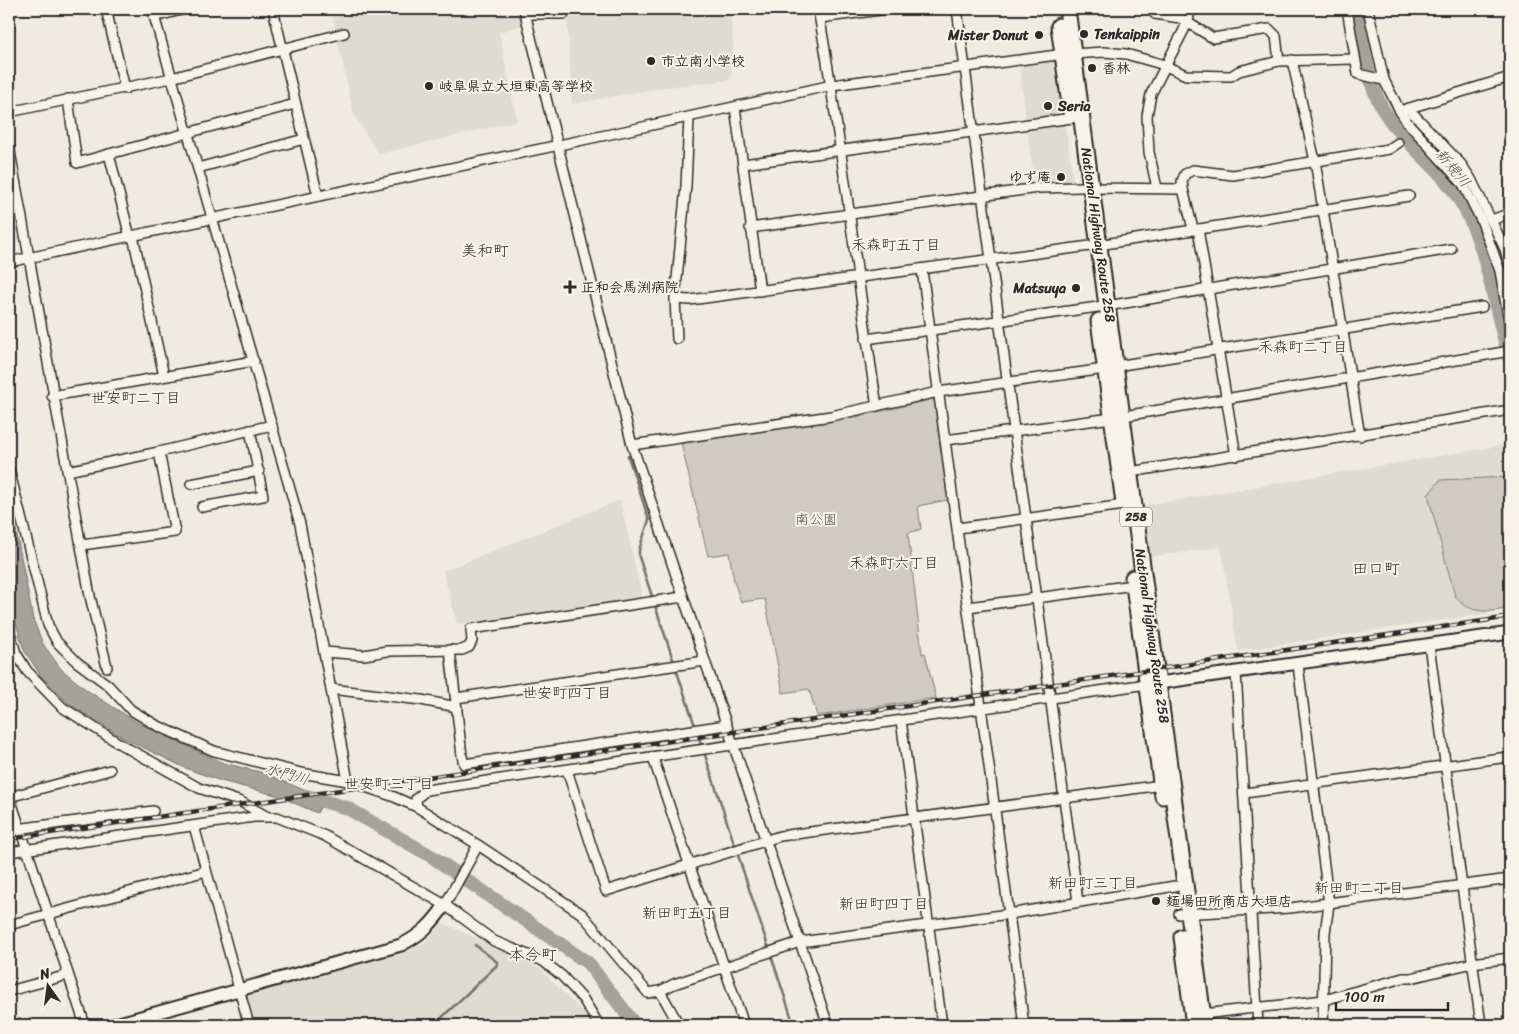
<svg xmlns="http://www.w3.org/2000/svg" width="1519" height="1034" font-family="Sriracha,'Klee One',sans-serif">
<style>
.built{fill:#dedbd1}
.green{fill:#cfcbc2;stroke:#7d7b76}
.water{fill:#a4a29a;stroke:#74726e}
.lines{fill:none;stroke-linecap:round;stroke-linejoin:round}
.stream{stroke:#74726e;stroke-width:2.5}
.river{stroke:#a4a29a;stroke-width:14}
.street-casing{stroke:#2b2b2b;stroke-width:12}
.secondary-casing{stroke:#2b2b2b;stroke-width:15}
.highway-casing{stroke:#2b2b2b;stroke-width:19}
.street{stroke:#f7f3e8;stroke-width:9}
.secondary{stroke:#f7f3e8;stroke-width:11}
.highway{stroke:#f7f3e8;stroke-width:15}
.rail-casing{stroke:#2b2b2b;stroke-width:4.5}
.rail{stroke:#f7f3e8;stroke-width:2.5;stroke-dasharray:8;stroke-linecap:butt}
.poi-dot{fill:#2b2b2b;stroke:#f7f3e8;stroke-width:2}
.labels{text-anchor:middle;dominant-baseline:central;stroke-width:4;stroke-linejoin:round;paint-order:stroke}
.shield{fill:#f7f3e8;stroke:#686764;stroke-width:1}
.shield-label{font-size:12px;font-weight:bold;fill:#2b2b2b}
.poi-label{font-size:14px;font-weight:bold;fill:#2b2b2b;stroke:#f7f3e8;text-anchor:start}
.street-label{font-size:14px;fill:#2b2b2b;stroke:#f7f3e8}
.park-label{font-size:14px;fill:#545351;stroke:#f7f3e8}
.water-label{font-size:15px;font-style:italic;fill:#555552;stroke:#f7f3e8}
.neighbourhood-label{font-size:15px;fill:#2b2b2b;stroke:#f7f3e8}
.quarter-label{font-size:16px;fill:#2b2b2b;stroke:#f7f3e8}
</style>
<rect width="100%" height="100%" fill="#efebe0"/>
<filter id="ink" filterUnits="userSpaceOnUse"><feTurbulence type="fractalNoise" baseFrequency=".02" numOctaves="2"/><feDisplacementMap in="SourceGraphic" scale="10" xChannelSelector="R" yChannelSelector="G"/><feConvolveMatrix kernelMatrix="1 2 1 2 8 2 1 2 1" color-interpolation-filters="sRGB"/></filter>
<g filter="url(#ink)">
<g class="built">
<polygon points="331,9 519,9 523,25 499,32 517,121 379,154 354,115"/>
<polygon points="567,9 730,9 733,41 731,80 666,87 572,104"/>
<polygon points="1056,59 1063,114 1026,119 1019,64"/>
<polygon points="1065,124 1074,184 1035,185 1027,129"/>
<polygon points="1510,444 1510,610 1238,651 1221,547 1149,557 1141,506"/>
<polygon points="620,500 643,601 483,624 457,623 443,571"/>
<polygon points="443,923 539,968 588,1017 592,1025 253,1025 245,995 375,960 424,943"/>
</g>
<g class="green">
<polygon points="934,399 948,500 918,506 921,529 908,533 922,654 925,653 936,698 817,716 809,689 783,693 765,599 741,602 734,581 729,553 708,556 681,443 851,418"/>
<path d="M1510 477V608C1490 612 1469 615 1455 596L1428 495 1440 480Z"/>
</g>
<polygon class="water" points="9,494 33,619 43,644 61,669 88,691 138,723 223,763 264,773 325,799 317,813 276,795 221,781 185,768 122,737 68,703 41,676 24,650 9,601"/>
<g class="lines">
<g class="stream">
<polyline points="628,456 649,520 639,550 639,557 702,747"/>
<polyline points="704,752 794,1025"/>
<polyline points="434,1025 497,965 497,962 475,945"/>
</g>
<g class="river">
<path d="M1358 9C1364 47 1366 88 1390 120 1410 148 1440 168 1458 197 1489 245 1492 305 1510 358"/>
<polyline points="306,796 347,808 431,856 588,963 635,1025"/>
</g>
<g class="street-casing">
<g id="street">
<polyline points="106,9 125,89"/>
<polyline points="152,9 300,524 348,781"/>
<polyline points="273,9 318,196"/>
<polyline points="524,9 632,445 828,1025"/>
<path d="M818 9C842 141 856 274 877 406"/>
<polyline points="957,9 1078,902"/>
<polyline points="1149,9 1155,14 1180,18 1213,38 1269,29 1276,36 1279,61"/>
<polyline points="1347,9 1358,74 1384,80"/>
<polyline points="1368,9 1384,80 1400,111 1510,77"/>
<polyline points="525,14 564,14"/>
<polyline points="154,17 185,9"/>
<polyline points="820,18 888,9"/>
<polyline points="1292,60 1315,161 1360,436"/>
<polyline points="68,99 77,163 109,154"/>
<polyline points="735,107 760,291"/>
<polyline points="1408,108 1461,164 1471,179 1505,249 1509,265 1510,293"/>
<polyline points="1400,111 1407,122 1463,184 1482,222 1500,271 1510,327"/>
<polyline points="9,112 171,78 344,33"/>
<polyline points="9,146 90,596 107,667"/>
<polyline points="743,164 1072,118"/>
<polyline points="198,168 304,139"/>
<polyline points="1091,188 1183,189 1193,229"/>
<polyline points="1157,188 1149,152 1147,116 1151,94 1188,22 1190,9"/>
<polyline points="1183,189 1182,181 1185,174 1193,170 1233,175 1389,149 1398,143"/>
<polyline points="1492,220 1510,213"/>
<polyline points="750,228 1038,188 1082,187"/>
<polyline points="1198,229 1236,456"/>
<polyline points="133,236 164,376"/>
<polyline points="130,237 109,154 295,104"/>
<polyline points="1098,245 1409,196"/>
<polyline points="9,262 625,131 832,85 1057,55 1104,52 1126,54 1161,64 1186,75 1231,76 1239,71 1279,61 1354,59"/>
<polyline points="922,270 1024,1025"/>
<polyline points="675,299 690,300 1090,246"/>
<polyline points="1107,306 1451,249"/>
<polyline points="677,339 675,299 686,186 689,118"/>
<polyline points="866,339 1098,307"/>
<polyline points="1116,366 1482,307"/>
<polyline points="52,396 254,361"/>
<polyline points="945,440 1112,418 1510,351"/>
<polyline points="632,445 831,416 938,392 1105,369"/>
<polyline points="9,469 48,625 57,642 77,662 108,685 131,710 156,725 214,751 301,773 348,781 392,796 417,807 478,845 582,914 648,993 660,991 674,984 800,942 1009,914 1175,886"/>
<polyline points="67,471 159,452 272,425"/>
<polyline points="1130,472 1510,410"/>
<polyline points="191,484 259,471"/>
<polyline points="202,507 263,496 250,430"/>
<polyline points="958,528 1124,505"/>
<polyline points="82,545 175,532 159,452"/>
<polyline points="968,607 1134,585"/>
<polyline points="9,630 16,653 27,671 62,707 120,744 199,788 241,802 266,816"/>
<polyline points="1429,645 1481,1025"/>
<polyline points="450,650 462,756 464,764 726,725"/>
<polyline points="324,652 364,655 387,651 462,650 469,647 472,641 471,629 683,597"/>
<polyline points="1298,665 1329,904 1325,933 1323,1025"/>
<polyline points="1236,673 1258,1025"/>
<polyline points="331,689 421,700 457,707"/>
<polyline points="456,698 705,661"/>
<polyline points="901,720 942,1025"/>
<polyline points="653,758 744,1025"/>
<polyline points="567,770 606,891 780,836 1162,785"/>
<polyline points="1245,793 1508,757"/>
<polyline points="9,795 85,1025"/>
<polyline points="9,797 110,770"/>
<polyline points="417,807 416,799 426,790 1147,684"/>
<polyline points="194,826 249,1025"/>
<polyline points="9,830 153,811"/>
<polyline points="9,852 254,817 277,817 325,836 445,905 494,941 543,961 562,976 583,999 599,1025"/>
<polyline points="445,905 478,845"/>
<polyline points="1179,914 1290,908 1510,879"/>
<polyline points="9,925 206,871"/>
<polyline points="9,991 68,975"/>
<polyline points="660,991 679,1025"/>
<polyline points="1203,1014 1324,1000 1403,978 1411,978 1472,963 1510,958"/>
</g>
</g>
<g class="secondary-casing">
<g id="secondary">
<polyline points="1152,684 1510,633"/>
<path d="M112 1025 401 945C421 935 432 924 445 905"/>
</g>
</g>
<g class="highway-casing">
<g id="highway">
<polyline points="1067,9 1204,1025"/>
<polyline points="1059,26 1071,112"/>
<polyline points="1099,321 1124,503"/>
<polyline points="1133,578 1163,796"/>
<polyline points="1182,937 1194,1025"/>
</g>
</g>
<use href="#street" class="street"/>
<use href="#secondary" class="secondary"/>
<use href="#highway" class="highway"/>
<g class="rail-casing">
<polyline id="rail" points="9,839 1510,617"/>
</g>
<use href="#rail" class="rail"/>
</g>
</g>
<g class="poi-dot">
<circle cx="1084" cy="34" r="5"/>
<circle cx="1039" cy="35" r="5"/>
<circle cx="651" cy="61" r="5"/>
<circle cx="1092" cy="68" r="5"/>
<circle cx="429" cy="86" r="5"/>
<circle cx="1048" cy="106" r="5"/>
<circle cx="1061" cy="177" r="5"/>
<path d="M567.5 279.5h5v5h5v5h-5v5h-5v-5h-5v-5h5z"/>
<circle cx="1076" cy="288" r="5"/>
<circle cx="1156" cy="901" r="5"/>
</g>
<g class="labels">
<rect class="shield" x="1120" y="507.5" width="32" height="19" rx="4"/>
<g class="shield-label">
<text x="1136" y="517">258</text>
</g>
<g class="poi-label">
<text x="1094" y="34">Tenkaippin</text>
<text x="1029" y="35" text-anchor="end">Mister Donut</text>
<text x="661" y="61">市立南小学校</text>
<text x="1102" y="68">香林</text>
<text x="439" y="86">岐阜県立大垣東高等学校</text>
<text x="1058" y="106">Seria</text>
<text x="1051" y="177" text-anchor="end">ゆず庵</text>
<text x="581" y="287">正和会馬渕病院</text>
<text x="1066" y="288" text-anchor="end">Matsuya</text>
<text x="1166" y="901">麺場田所商店大垣店</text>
</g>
<g class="street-label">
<text transform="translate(1098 235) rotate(82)">National Highway Route 258</text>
<text transform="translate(1152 636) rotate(82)">National Highway Route 258</text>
</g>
<g class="park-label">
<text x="816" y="519">南公園</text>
</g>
<g class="water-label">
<text transform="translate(1453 168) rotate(50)">新規川</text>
<text transform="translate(287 774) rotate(16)">水門川</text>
</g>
<g class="neighbourhood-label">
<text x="896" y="245">禾森町五丁目</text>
<text x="1303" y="347">禾森町二丁目</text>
<text x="136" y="398">世安町二丁目</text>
<text x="894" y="563">禾森町六丁目</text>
<text x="567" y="693">世安町四丁目</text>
<text x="389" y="784">世安町三丁目</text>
<text x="1093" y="883">新田町三丁目</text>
<text x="1359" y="888">新田町二丁目</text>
<text x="884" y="904">新田町四丁目</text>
<text x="687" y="913">新田町五丁目</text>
</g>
<g class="quarter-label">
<text x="485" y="250">美和町</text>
<text x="1376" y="568">田口町</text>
<text x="533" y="954">本今町</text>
</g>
</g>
<rect width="1519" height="1034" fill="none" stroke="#f7f3e8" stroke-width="30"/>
<rect x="15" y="15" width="1489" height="1004" fill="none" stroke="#2b2b2b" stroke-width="2" filter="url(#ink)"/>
<g transform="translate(48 986) rotate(346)" stroke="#f7f3e8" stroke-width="4" paint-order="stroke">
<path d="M0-4L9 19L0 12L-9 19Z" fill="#2b2b2b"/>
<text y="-8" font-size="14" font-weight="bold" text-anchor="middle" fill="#2b2b2b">N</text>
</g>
<path d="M1336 1002v8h112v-8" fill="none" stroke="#2b2b2b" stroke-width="2.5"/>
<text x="1344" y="1002" font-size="15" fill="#2b2b2b" stroke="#f7f3e8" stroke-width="4" paint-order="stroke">100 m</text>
</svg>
